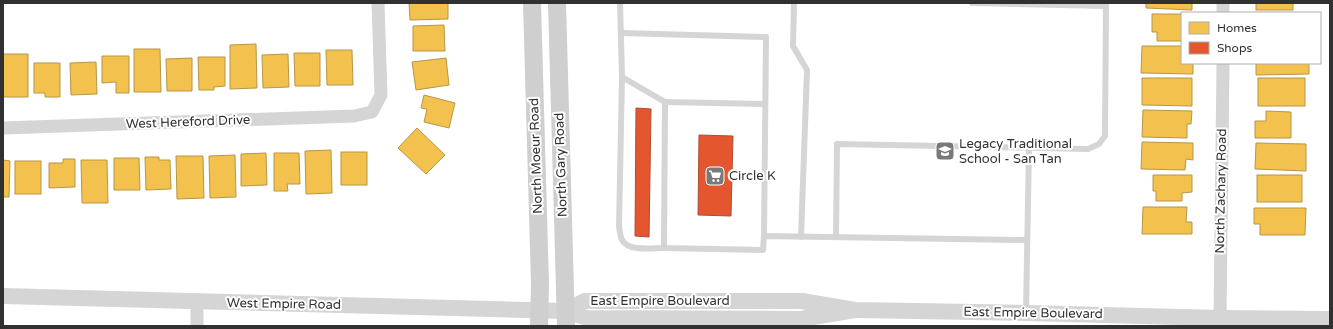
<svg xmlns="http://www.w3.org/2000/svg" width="1333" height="329" font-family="'Varela Round',sans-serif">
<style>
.homes{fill:#f2c14e;stroke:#b89645}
.shops{fill:#e4572e;stroke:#ae4c2f}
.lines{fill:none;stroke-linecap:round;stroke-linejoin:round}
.service{stroke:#d5d5d5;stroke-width:6}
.minor{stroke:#d5d5d5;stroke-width:13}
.tertiary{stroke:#d5d5d5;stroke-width:16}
.secondary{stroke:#cfcfcf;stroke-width:18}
.labels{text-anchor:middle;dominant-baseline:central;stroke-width:4;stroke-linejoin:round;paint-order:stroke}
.street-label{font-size:13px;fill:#313131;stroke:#fff}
.poi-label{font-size:13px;fill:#313131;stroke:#fff;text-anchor:start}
</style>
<rect width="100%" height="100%" fill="#fff"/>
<g class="homes">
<polygon points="409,3 448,3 448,19 410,20"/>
<polygon points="1146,3 1192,3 1192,10 1146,8"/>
<rect x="1256" y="3" width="37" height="7"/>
<polygon points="1152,14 1182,14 1182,41 1157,41 1157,32 1152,32"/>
<polygon points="444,25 445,51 413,51 413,26"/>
<polygon points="256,44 257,88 230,89 230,45"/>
<polygon points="1142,46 1182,46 1182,63 1193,63 1193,74 1141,73"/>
<polygon points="134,49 160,49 161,92 134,92"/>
<polygon points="326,50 352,50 353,85 327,85"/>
<polygon points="294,53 320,53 320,86 295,86"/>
<rect x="3" y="54" width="25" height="43"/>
<polygon points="288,54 289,87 263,88 262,55"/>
<polygon points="102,56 129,56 129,93 116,93 116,82 102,83"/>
<polygon points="198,57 225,57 225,86 214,87 214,90 199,90"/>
<polygon points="192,58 192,91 167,91 166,59"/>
<polygon points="446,58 449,85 416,90 412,62"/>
<polygon points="96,62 97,94 71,95 70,63"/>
<polygon points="34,63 60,63 60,97 45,97 45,93 34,93"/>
<polygon points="1256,63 1309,63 1309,74 1256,75"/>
<polygon points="1142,78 1192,78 1192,106 1142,105"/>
<rect x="1258" y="78" width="47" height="28"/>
<polygon points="424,95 455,103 449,128 424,122 427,109 421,108"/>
<polygon points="1143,110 1192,111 1191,124 1187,124 1187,138 1142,137"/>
<polygon points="1266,111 1291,112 1291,138 1255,138 1255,121 1266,121"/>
<polygon points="417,128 445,155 426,174 398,148"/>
<polygon points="1142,142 1193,143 1193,160 1186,159 1185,170 1141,169"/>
<polygon points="1256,143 1306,144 1306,171 1255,169"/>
<polygon points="331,150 332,193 306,194 305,151"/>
<rect x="341" y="152" width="26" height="33"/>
<polygon points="266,153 267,185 241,186 241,154"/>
<polygon points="274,153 299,153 300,184 287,184 288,191 274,191"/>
<polygon points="235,155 236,197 210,198 209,156"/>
<polygon points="176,156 203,156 204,198 177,199"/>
<polygon points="145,157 159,157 159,160 170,160 171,189 146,190"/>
<polygon points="114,158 139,158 140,190 114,190"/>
<polygon points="63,159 75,159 75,187 49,188 49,163 63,163"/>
<polygon points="3,160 10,161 9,197 3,197"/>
<polygon points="81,160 107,160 108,203 82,203"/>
<rect x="15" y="161" width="26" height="33"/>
<polygon points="1153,175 1192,175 1192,192 1182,193 1182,201 1156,201 1156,191 1153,191"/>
<rect x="1257" y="175" width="45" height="27"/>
<polygon points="1143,207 1187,207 1186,222 1192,222 1192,234 1142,234"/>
<polygon points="1254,208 1306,208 1305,235 1260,235 1260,224 1254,224"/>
</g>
<g class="shops">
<polygon points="636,108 651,109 649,237 635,236"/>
<polygon points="699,135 733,136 731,216 698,215"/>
</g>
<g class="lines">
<g class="service">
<polyline points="620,3 622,77 665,102 664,248 763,250 764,236 1026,240"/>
<polyline points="794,3 793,46 807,70 801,237"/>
<polyline points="972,3 1106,6"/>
<polyline points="621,33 766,37 764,236"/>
<path d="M622 77 619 227C620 231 620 236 622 240 629 252 652 248 664 248"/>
<polyline points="665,102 765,104"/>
<polyline points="836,237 837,144 1088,149 1099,144 1105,136 1106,3"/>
<polyline points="1026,312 1029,147"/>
</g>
<g class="minor">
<polyline points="1223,13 1223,3"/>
<polyline points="3,128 354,116 372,112 381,95 378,3"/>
<polyline points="1220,318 1223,63"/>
<polyline points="197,326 197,301"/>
</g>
<g class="tertiary">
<polyline points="3,296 565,311 587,318 801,319 855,310"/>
<polyline points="565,311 585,301 802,301 855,310 1026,313 1220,318 1330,319"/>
</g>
<g class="secondary">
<polyline points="532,3 540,284 539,326"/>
<polyline points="557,3 566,326"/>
</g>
</g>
<defs>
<g id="school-square" transform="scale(1)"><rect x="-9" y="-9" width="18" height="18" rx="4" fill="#797979" stroke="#fff"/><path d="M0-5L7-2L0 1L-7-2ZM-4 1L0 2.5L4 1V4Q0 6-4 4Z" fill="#fff"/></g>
<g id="supermarket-square" transform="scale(1)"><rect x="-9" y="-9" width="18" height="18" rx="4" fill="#797979" stroke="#fff"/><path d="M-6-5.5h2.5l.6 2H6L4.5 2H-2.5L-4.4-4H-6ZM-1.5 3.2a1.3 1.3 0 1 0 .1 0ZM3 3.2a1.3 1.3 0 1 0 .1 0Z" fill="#fff"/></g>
</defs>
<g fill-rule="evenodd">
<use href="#school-square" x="945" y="151"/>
<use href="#supermarket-square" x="715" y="176"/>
</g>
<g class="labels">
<g class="street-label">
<text transform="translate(188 122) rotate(-2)">West Hereford Drive</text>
<text transform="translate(536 156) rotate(-92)">North Moeur Road</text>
<text transform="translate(561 165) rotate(-92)">North Gary Road</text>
<text transform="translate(1221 191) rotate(-89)">North Zachary Road</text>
<text x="660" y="301">East Empire Boulevard</text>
<text transform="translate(284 304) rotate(1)">West Empire Road</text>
<text transform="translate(1033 313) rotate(1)">East Empire Boulevard</text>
</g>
<g class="poi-label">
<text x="959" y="144">Legacy Traditional<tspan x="959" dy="15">School - San Tan</tspan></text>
<text x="729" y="176">Circle K</text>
</g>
</g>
<rect width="1333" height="329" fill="none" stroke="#313131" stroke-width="8"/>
<rect x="1181" y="12" width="140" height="52" fill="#ffffff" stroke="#adadad"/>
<rect x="1189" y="22" width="20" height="12" fill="#f2c14e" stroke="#adadad"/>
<text x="1217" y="32" font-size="12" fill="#313131">Homes</text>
<rect x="1189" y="42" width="20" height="12" fill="#e4572e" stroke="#adadad"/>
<text x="1217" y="52" font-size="12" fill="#313131">Shops</text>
</svg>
